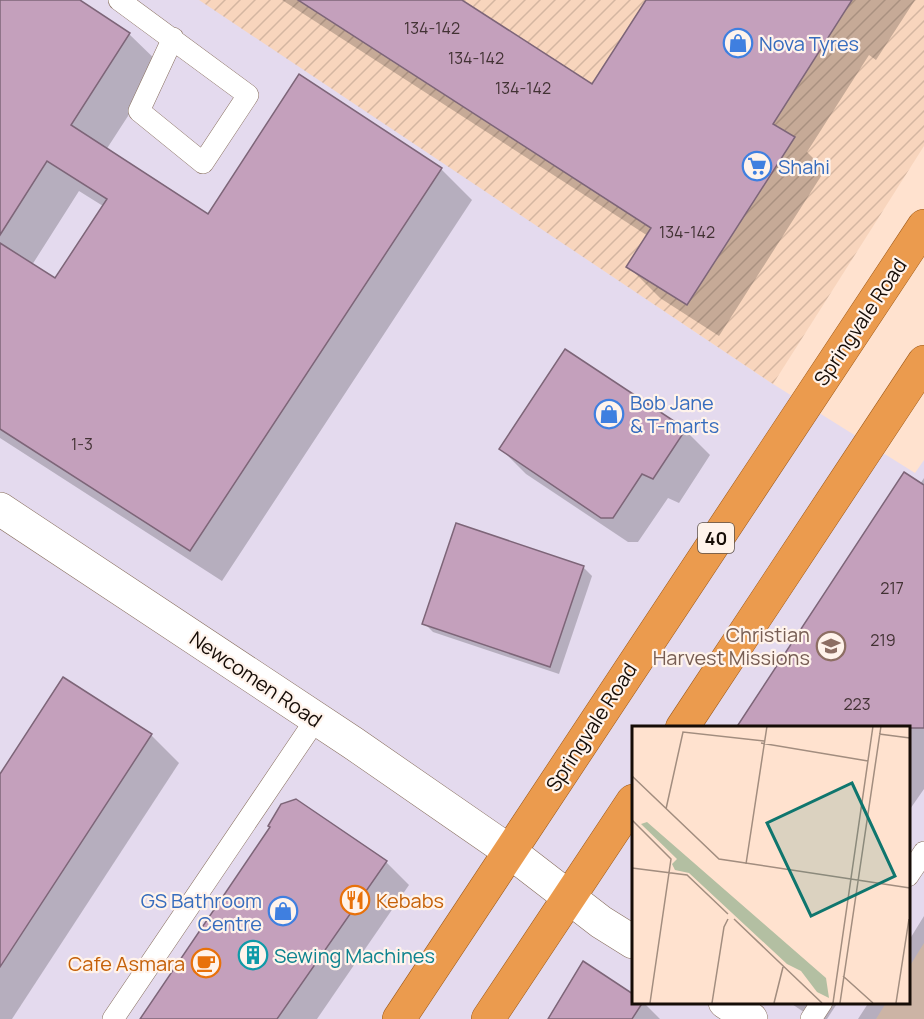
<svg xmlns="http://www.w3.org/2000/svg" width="924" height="1019" font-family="Manrope,sans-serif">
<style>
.commercial{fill:#e4daee}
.industrial{fill:url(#industrial-furrows)}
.shadow{fill:#0003;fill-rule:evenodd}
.building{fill:#c4a0bc;stroke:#7d6578;stroke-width:1.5}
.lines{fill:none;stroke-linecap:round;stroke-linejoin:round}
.service-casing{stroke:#876e5d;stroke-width:22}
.minor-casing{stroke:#876e5d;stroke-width:34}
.trunk-casing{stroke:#9d5919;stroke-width:34}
.service{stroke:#fff;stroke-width:21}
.minor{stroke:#fff;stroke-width:33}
.trunk{stroke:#eb9b4e;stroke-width:33}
.labels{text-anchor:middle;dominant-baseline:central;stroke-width:4.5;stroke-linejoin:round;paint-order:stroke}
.number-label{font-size:16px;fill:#423234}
.shield{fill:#fff3eb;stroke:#5c524b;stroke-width:1.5}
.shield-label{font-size:18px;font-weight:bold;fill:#160d07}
.shop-label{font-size:20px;fill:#366cbe;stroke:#fff3eb;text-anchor:start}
.street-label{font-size:20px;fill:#160d07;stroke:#fff3eb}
.education-label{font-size:20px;fill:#785e54;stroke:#fff3eb;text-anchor:end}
.food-label{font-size:20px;fill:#c56008;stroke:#fff3eb;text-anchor:start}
.culture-label{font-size:20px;fill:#0d838f;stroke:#fff3eb;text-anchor:start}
.inset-road{fill:none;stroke:#a28d7f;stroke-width:1.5}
.view{fill:#0f766e;fill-opacity:0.15;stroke:#0f766e;stroke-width:3}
.inset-edge{fill:none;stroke:#160d07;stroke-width:3}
</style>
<defs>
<pattern id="industrial-furrows" width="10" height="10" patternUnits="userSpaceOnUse" patternTransform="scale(1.5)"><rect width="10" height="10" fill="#f8d5bd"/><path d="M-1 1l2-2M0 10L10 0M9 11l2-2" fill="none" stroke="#d4b6a1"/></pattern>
</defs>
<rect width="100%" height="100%" fill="#ffe2cf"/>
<polygon class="commercial" points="0,0 201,0 773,384 915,473 924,460 924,943 908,969 908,728 633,728 633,1002 886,1003 876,1019 0,1019"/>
<polygon class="industrial" points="199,0 924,0 924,146 773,384"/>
<g class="shadow">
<path d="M0 0H77L129 34 161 65 106 150 208 216 441 169 472 200 222 581 0 438ZM79 191 103 206 55 280 32 265Z"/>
<polygon points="282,0 459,0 593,86 648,0 915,0 876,60 869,55 807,152 825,170 719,336 660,298 628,266 648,236"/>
<polygon points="565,351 685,430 710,455 679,503 668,498 638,542 628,542 526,474 501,449"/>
<polygon points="905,474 920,484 924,478 924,789 908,812 908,728 737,728"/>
<polygon points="583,567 592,576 559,674 433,632 424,623"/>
<polygon points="151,735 179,763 12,1019 0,1019 0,777"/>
<polygon points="386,862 409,885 317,1019 141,1019"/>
<polygon points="924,916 924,1019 858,1019 869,1002 908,1002 908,942"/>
<polygon points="633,996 633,1002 643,1002 660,1019 549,1019"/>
<polygon points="789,1002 838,1002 827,1019 814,1019"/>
</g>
<g class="building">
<polygon points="0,0 80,0 130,33 71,125 208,214 299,74 442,168 190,551 0,429 0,243 55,278 107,199 47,161 0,235"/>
<polygon points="298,0 462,0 592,84 646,0 852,0 773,124 795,137 687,305 626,267 651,228"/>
<polygon points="565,349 686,429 653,479 642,474 613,518 601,518 499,449"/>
<polygon points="904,472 924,485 924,728 736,728"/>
<polygon points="456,523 584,566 550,667 422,624"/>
<polygon points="63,677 152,734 0,967 0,774"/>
<polygon points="296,799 387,861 277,1019 140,1019 270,827 268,826 281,804"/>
<polygon points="583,961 633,994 633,1002 643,1002 632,1019 548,1019"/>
</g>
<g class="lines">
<g class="service-casing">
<g id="service">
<polyline points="119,0 248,95 203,163 139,111 173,38"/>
<polyline points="908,876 924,852"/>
<polyline points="113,1019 316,719"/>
<polyline points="811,1019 822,1002"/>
</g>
</g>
<g class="minor-casing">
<g id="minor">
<polyline points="0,509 353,743 509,851 601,922 633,942"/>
<polyline points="725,1002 751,1019"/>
</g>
</g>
<g class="trunk-casing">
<g id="trunk">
<polyline points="682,728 924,362"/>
<polyline points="399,1019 924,226"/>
<polyline points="488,1019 633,801"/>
</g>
</g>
<use href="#service" class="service"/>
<use href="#minor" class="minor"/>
<use href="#trunk" class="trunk"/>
</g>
<defs>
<g id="shop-ring" transform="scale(1.5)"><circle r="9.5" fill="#fff3eb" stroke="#3f7fe0" stroke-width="1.5"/><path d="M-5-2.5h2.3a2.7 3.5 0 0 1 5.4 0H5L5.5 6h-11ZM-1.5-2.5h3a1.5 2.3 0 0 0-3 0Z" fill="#3f7fe0"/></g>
<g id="supermarket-ring" transform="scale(1.5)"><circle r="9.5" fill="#fff3eb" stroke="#3f7fe0" stroke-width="1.5"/><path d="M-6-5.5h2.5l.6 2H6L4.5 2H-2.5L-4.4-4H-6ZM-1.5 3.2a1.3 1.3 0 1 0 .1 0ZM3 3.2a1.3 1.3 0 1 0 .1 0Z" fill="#3f7fe0"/></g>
<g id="university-ring" transform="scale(1.5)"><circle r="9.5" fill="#fff3eb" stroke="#8d6e63" stroke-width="1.5"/><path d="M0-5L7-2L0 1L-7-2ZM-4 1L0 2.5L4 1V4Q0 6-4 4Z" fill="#8d6e63"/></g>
<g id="restaurant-ring" transform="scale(1.5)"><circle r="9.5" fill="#fff3eb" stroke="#e8710a" stroke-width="1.5"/><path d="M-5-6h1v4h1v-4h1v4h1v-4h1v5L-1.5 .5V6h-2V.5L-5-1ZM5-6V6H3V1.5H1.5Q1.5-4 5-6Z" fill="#e8710a"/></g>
<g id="building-ring" transform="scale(1.5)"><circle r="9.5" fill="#fff3eb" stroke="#0f9aa8" stroke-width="1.5"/><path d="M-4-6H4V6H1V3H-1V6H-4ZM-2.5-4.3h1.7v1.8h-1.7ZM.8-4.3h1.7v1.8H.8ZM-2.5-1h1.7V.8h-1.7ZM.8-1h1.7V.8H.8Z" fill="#0f9aa8"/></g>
<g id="cafe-ring" transform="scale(1.5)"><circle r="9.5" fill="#fff3eb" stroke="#e8710a" stroke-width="1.5"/><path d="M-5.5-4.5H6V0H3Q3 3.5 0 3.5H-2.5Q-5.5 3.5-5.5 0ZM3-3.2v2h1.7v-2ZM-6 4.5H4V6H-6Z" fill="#e8710a"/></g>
</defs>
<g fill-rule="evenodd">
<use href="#shop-ring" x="738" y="43"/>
<use href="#supermarket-ring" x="757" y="166"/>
<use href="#shop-ring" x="609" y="414"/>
<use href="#university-ring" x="831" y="646"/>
<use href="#restaurant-ring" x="355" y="900"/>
<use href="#shop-ring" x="283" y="911"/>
<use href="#building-ring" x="253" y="955"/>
<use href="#cafe-ring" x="206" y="963"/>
</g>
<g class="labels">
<g class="number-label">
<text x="432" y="28">134-142</text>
<text x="476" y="58">134-142</text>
<text x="523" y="88">134-142</text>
<text x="687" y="232">134-142</text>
<text x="82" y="444">1-3</text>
<text x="892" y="588">217</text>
<text x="883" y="640">219</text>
<text x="857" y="704">223</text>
</g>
<rect class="shield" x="698" y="523" width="36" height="30" rx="4.5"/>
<g class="shield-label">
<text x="716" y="538">40</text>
</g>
<g class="shop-label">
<text x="759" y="43">Nova Tyres</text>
<text x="778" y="166">Shahi</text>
<text x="630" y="402">Bob Jane<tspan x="630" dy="23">&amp; T-marts</tspan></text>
<text x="262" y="900" text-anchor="end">GS Bathroom<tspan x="262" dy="23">Centre</tspan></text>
</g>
<g class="street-label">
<text transform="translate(860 322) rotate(-56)">Springvale Road</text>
<text transform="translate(256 679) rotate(34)">Newcomen Road</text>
<text transform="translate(591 727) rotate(-57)">Springvale Road</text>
</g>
<g class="education-label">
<text x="810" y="634">Christian<tspan x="810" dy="23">Harvest Missions</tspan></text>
</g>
<g class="food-label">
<text x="376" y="900">Kebabs</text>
<text x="185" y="963" text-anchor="end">Cafe Asmara</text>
</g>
<g class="culture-label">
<text x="274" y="955">Sewing Machines</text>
</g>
</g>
<g transform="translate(632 726)">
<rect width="278" height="278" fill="#ffe2cf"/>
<path d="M15 96 194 252 197 272 185 266 169 245 155 238 57 147 43 144 40 138 45 133 9 98Z" fill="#b3bfa2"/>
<path class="inset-road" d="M247 8 278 12M129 17 236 35M0 50 87 133 278 162M34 83 51 6 132 15M0 94 39 133 18 277M114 138 135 0M0 142 55 149 96 188M102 193 190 277M211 250 241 277M80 277 92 201 96 193M142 277 151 241M201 277 241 0M208 277 249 0M264 277 277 193"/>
<path class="view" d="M220 57 263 150 179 190 135 97Z"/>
<rect width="278" height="278" class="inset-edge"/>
</g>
</svg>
